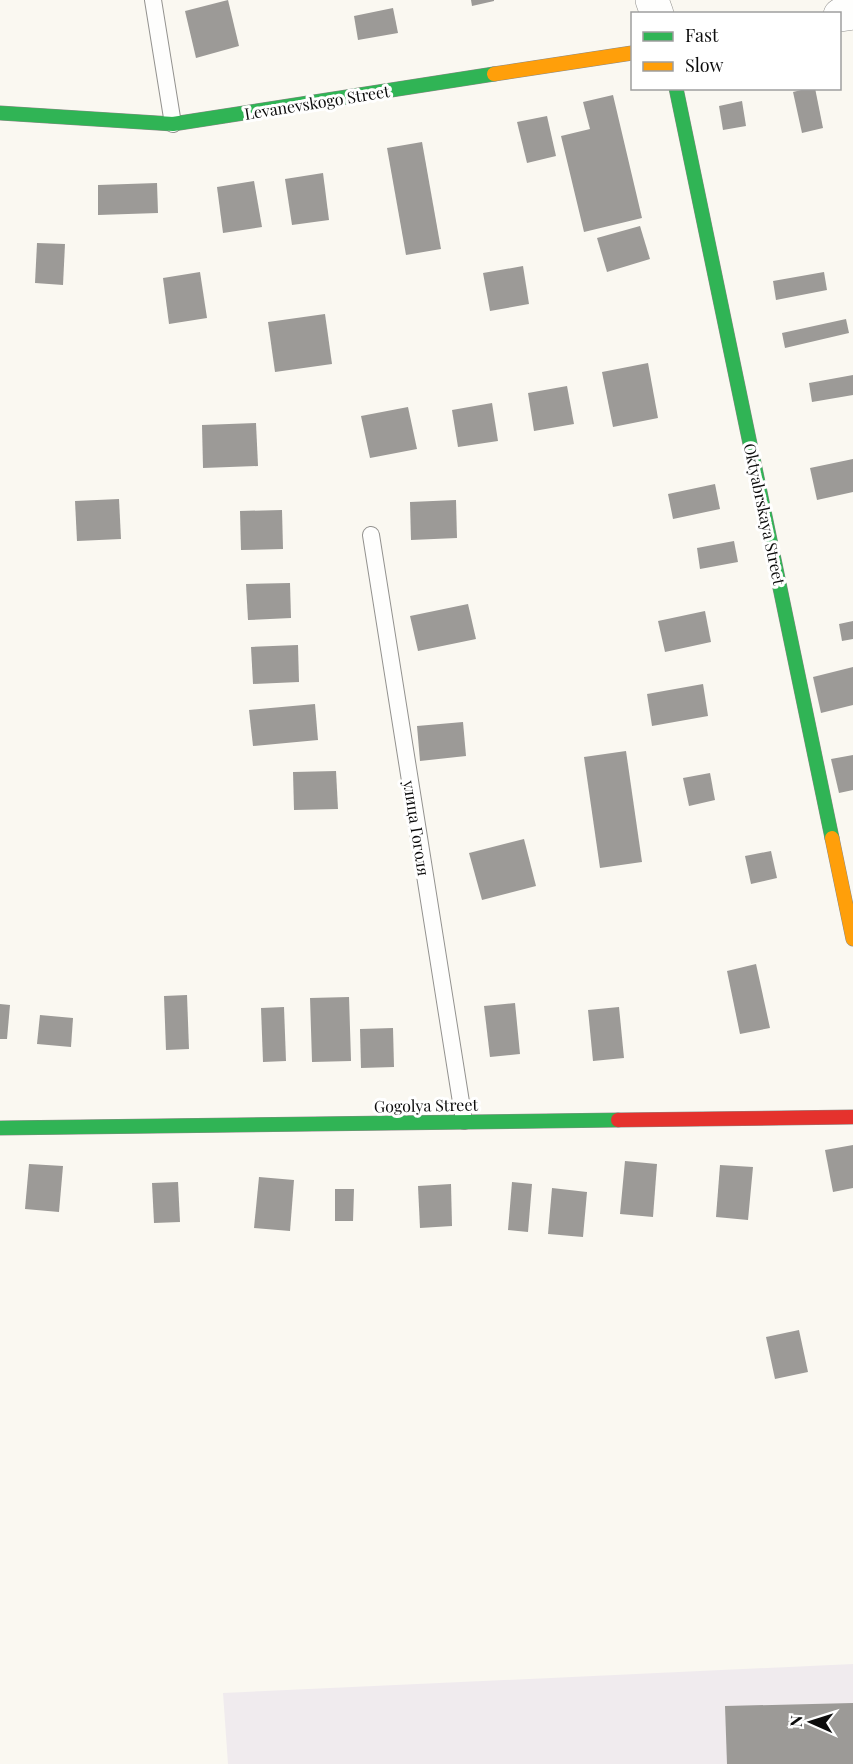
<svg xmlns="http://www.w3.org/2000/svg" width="853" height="1764" font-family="'Playfair Display',serif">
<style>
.industrial{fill:#f0ebee}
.building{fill:#9c9a97}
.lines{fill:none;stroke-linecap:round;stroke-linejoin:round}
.lane-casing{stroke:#93928f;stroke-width:18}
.street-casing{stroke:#93928f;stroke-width:34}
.fast-casing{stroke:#8a8986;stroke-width:15}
.slow-casing{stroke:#8a8986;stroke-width:15}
.jam-casing{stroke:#8a8986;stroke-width:15}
.lane{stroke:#fefefd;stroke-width:16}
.street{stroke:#fefefd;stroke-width:33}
.fast{stroke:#30b455;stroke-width:14}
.slow{stroke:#ff9f0a;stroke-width:14}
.jam{stroke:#e5322d;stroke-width:14}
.labels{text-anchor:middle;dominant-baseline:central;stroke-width:6;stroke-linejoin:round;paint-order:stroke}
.street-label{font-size:16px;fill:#0c0c0c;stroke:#fff}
</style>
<rect width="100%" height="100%" fill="#faf8f1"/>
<polygon class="industrial" points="853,1664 853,1764 228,1764 223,1693"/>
<g class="building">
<polygon points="228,0 239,46 196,58 185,11"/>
<polygon points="471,0 494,0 494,1 472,6"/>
<polygon points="393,8 398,33 358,40 354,16"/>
<polygon points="809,88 815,88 823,128 802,133 793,92"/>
<polygon points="613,95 642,218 584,232 561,136 590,129 583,102"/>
<polygon points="742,101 746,126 723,130 719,106"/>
<polygon points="547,116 556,156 527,163 517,122"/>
<polygon points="422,142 441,249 406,255 387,148"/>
<polygon points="323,173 329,220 292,225 285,179"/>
<polygon points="254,181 262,227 223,233 217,187"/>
<polygon points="157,183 158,213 98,215 98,185"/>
<polygon points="640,226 650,259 607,272 597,238"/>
<polygon points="37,243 65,244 63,285 35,283"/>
<polygon points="523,266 529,304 490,311 483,273"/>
<polygon points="200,272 207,318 169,324 163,278"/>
<polygon points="824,272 827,290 776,300 773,281"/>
<polygon points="325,314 332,364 275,372 268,322"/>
<polygon points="846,319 849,333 785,348 782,333"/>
<polygon points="648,363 658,418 613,427 602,372"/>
<polygon points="853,375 853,395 812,402 809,383"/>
<polygon points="567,386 574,424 534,431 528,393"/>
<polygon points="492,403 498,441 458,447 452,410"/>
<polygon points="408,407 417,449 370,458 361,416"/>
<polygon points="256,423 258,466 203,468 202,425"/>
<polygon points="853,459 853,492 817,500 810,468"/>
<polygon points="715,484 720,509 673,519 668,494"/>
<polygon points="119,499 121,539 77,541 75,501"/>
<polygon points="456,500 457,538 411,540 410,502"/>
<polygon points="282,510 283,549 241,550 240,511"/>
<polygon points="734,541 738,562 700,569 697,548"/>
<polygon points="290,583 291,618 248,620 246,584"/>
<polygon points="468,604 476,639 418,651 410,616"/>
<polygon points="705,611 711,642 665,652 658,621"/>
<polygon points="853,621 853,639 842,641 839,624"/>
<polygon points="298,645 299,682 253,684 251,647"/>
<polygon points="853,667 853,705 821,713 813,677"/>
<polygon points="703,684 708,716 652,726 647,694"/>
<polygon points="315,704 318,740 253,746 249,710"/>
<polygon points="463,722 466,756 420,761 417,726"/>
<polygon points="626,751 642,862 600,868 584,757"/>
<polygon points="853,755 853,790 839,793 831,759"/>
<polygon points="336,771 338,809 294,810 293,772"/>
<polygon points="710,773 715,800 689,806 683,778"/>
<polygon points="524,839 536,886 482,900 469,853"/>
<polygon points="771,851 777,878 751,884 745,856"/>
<polygon points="756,964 770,1028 740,1034 727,971"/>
<polygon points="187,995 189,1049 166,1050 164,996"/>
<polygon points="349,997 351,1061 312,1062 310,998"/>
<polygon points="515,1003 520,1054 490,1057 484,1006"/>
<polygon points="0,1004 10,1005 7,1039 0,1039"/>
<polygon points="284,1007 286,1061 263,1062 261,1008"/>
<polygon points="619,1007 624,1058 593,1061 588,1010"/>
<polygon points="40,1015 73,1018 71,1047 37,1044"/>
<polygon points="393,1028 394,1067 361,1068 360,1029"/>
<polygon points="853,1145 853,1188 833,1192 825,1150"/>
<polygon points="625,1161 657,1164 653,1217 620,1214"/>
<polygon points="29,1164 63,1166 59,1212 25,1209"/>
<polygon points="720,1165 753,1167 748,1220 716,1217"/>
<polygon points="259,1177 294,1180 290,1231 254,1228"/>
<polygon points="178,1182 180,1222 154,1223 152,1183"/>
<polygon points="512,1182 532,1184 528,1232 508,1230"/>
<polygon points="451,1184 452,1226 420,1228 418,1186"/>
<polygon points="552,1188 587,1192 583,1237 548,1234"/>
<polygon points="335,1189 354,1189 353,1221 335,1221"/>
<polygon points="799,1330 808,1372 775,1379 766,1337"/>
<polygon points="853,1703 853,1764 727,1764 725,1706"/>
</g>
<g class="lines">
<g class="lane-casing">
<g id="lane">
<polyline points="153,0 173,124"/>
<polyline points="371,535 464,1121"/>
</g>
</g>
<g class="street-casing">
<g id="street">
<polyline points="652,0 657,14"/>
<polyline points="840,15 853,13"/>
</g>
</g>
<g class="fast-casing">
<g id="fast">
<polyline points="676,88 832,838"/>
<polyline points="0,113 173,124 494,74"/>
<polyline points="0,1128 618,1120"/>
</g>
</g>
<g class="slow-casing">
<g id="slow">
<polyline points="494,74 632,53"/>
<polyline points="832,838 853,939"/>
</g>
</g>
<g class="jam-casing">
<polyline id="jam" points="618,1120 853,1117"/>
</g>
<use href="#lane" class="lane"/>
<use href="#street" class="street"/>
<use href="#fast" class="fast"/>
<use href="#slow" class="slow"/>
<use href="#jam" class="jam"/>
</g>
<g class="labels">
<g class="street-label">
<text transform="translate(317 102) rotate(-9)">Levanevskogo Street</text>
<text transform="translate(765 514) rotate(78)">Oktyabrskaya Street</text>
<text transform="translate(417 828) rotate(81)">улица Гоголя</text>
<text transform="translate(426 1105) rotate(-1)">Gogolya Street</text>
</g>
</g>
<rect x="631" y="12" width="210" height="78" fill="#ffffff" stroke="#9e9e9e" stroke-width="1.5"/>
<rect x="643" y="32" width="30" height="9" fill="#30b455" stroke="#9e9e9e" stroke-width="1.5"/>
<text x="685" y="42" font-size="18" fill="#0c0c0c">Fast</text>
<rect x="643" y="62" width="30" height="9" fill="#ff9f0a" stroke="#9e9e9e" stroke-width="1.5"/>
<text x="685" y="72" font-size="18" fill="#0c0c0c">Slow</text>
<g transform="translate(811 1722) rotate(273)" stroke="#ffffff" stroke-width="4.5" paint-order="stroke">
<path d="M0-4.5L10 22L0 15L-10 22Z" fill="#0c0c0c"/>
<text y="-9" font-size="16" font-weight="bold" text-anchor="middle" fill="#0c0c0c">N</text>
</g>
</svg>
